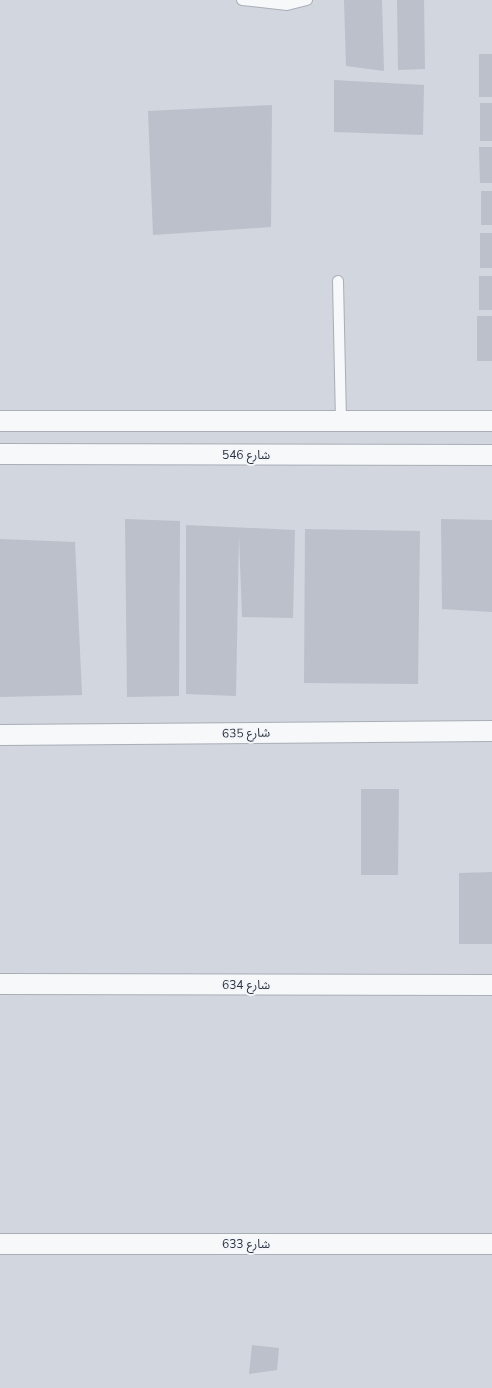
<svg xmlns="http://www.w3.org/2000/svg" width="492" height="1388" font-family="'Nunito Sans','Noto Sans Arabic',sans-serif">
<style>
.built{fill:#d2d6de}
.building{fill:#bbc0ca}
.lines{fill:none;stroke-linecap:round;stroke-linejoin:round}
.service-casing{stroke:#a9aeb7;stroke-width:12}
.minor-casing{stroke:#a9aeb7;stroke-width:22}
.service{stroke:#f7f8fa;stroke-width:10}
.minor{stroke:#f7f8fa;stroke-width:20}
.labels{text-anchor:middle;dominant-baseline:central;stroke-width:4;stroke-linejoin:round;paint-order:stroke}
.street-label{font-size:12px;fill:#2b3445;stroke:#f4f6f9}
</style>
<rect width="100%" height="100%" fill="#e4e7ec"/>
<rect class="built" x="0" y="0" width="492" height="1388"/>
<g class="building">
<polygon points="344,0 382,0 384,71 346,66"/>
<polygon points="397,0 424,0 425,69 398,70"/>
<rect x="479" y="54" width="13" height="43"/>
<polygon points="334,80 424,85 423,135 334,132"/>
<rect x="480" y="103" width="12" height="38"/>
<polygon points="272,105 271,227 153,235 148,111"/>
<polygon points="479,147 492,147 492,183 480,183"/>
<rect x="481" y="191" width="11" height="34"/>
<rect x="480" y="233" width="12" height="35"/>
<rect x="479" y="276" width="13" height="34"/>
<rect x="477" y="316" width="15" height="45"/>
<polygon points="125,519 180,521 179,696 127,697"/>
<polygon points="441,519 492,520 492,612 442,609"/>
<polygon points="186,525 295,530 293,618 242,617 239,536 236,696 186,694"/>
<polygon points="305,529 420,531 418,684 304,683"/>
<polygon points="0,539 75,542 82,695 0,697"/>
<polygon points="361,789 399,789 398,875 361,875"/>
<polygon points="492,872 492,944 459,944 459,873"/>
<polygon points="252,1345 279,1348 277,1370 249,1374"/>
</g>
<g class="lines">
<g class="service-casing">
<g id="service">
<polyline points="242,0 287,5 307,0"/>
<polyline points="338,281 341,421"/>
</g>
</g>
<g class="minor-casing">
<g id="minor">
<polyline points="0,421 492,421"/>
<polyline points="0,454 492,455"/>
<polyline points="0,735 492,731"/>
<polyline points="0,984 492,985"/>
<polyline points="0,1244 492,1244"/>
</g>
</g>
<use href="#service" class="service"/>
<use href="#minor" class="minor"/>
</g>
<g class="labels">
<g class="street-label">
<text x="246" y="455">شارع 546</text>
<text transform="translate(246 733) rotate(-1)">شارع 635</text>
<text x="246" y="985">شارع 634</text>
<text x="246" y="1244">شارع 633</text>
</g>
</g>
</svg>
